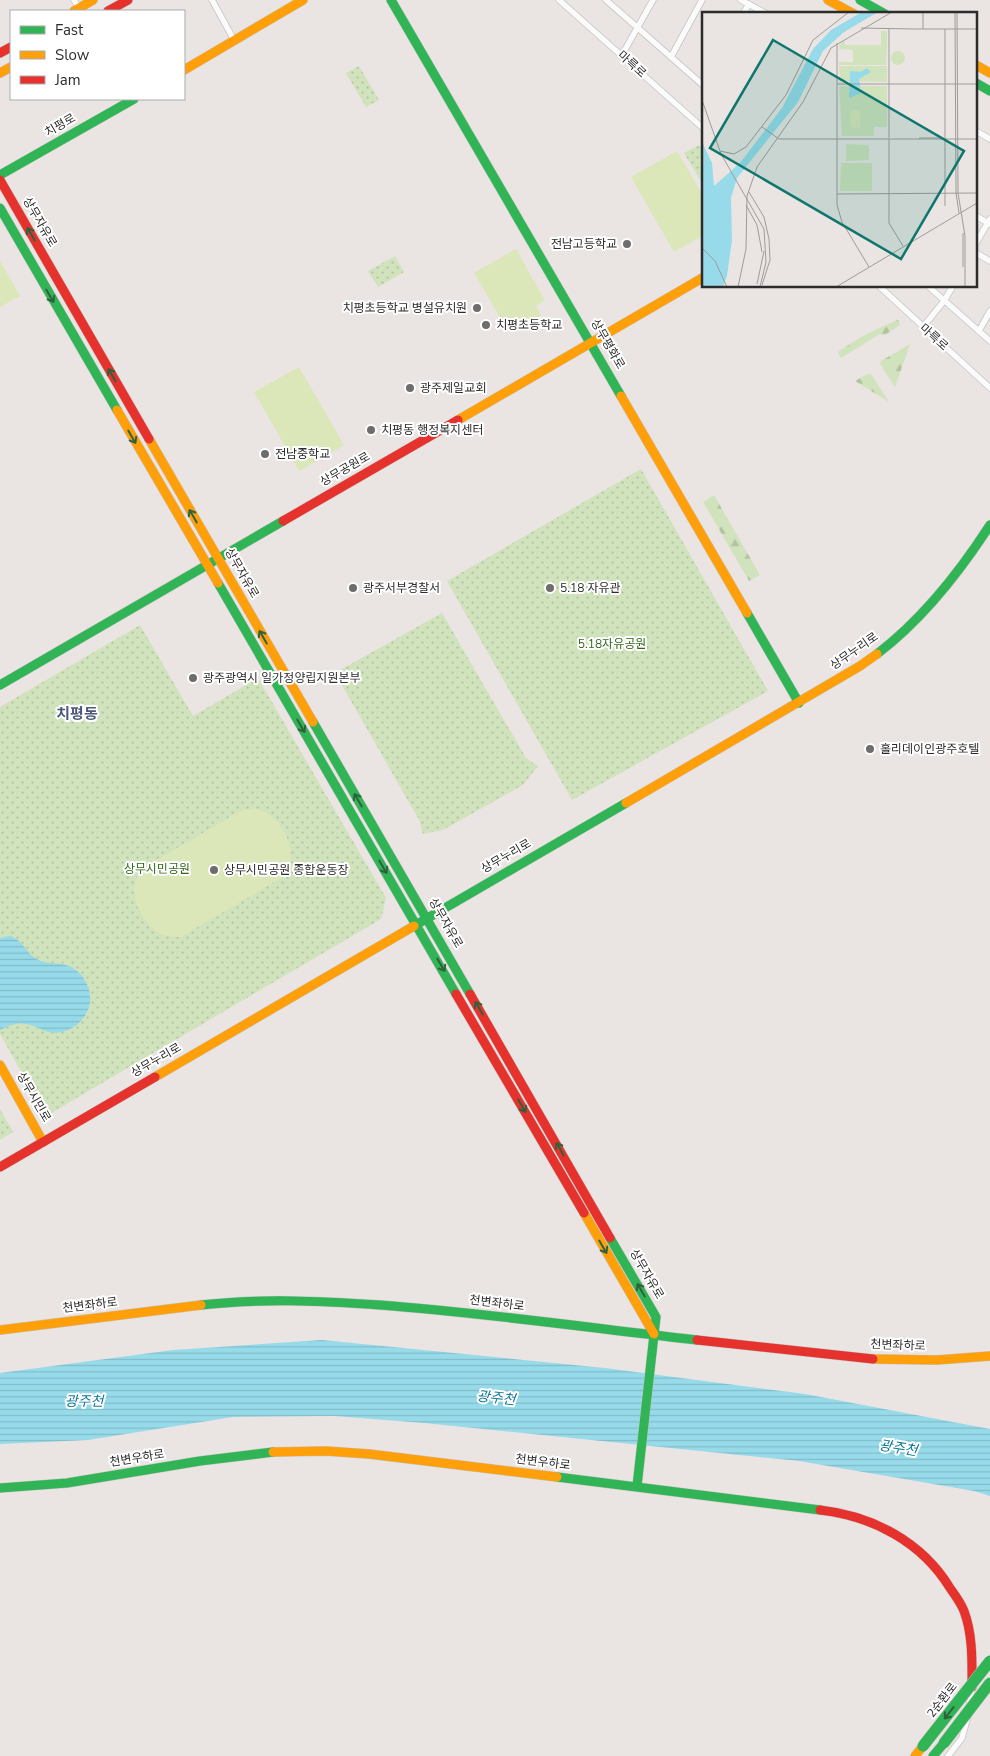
<svg xmlns="http://www.w3.org/2000/svg" width="990" height="1756" font-family="'Nunito Sans','Noto Sans KR',sans-serif">
<style>
.green{fill:url(#green-dots)}
.forest{fill:url(#forest-firs)}
.pitch{fill:#dbe7b9}
.water{fill:url(#water-rules)}
.lines{fill:none;stroke-linecap:round;stroke-linejoin:round}
.street-casing{stroke:#c6c4c5;stroke-width:7}
.fast-casing{stroke:#c6c4c5;stroke-width:10}
.slow-casing{stroke:#c6c4c5;stroke-width:10}
.jam-casing{stroke:#c6c4c5;stroke-width:10}
.street{stroke:#fcfbfb;stroke-width:5.5}
.fast{stroke:#30b455;stroke-width:9}
.slow{stroke:#ff9f0a;stroke-width:9}
.jam{stroke:#e5322d;stroke-width:9}
.fast-bridge-casing{stroke:#c6c3c2;stroke-width:12;stroke-linecap:butt}
.fast-bridge{stroke:#30b455;stroke-width:11}
.oneway{stroke:#2e623c}
.poi-dot{fill:#6e6d6c;stroke:#fff;stroke-width:2}
.labels{text-anchor:middle;dominant-baseline:central;stroke-width:4;stroke-linejoin:round;paint-order:stroke}
.street-label{font-size:12px;fill:#2c2c2c;stroke:#fff}
.poi-label{font-size:12px;fill:#2c2c2c;stroke:#fff;text-anchor:start}
.park-label{font-size:12px;fill:#32681c;stroke:#fff}
.water-label{font-size:14px;font-style:italic;fill:#10779b;stroke:#fff}
.quarter-label{font-size:15px;font-weight:bold;fill:#4c597c;stroke:#fff}
.inset-road{fill:none;stroke:#9e9b99;stroke-width:1}
.view{fill:#0f766e;fill-opacity:0.15;stroke:#0f766e;stroke-width:2.5}
.inset-edge{fill:none;stroke:#2c2c2c;stroke-width:2.5}
</style>
<defs>
<pattern id="green-dots" width="8" height="8" patternUnits="userSpaceOnUse" patternTransform="scale(1.25)"><rect width="8" height="8" fill="#d0e3bc"/><path d="M2 2h.1M6 6h.1" fill="none" stroke="#b3c3a2" stroke-width="1.8" stroke-linecap="round"/></pattern>
<pattern id="forest-firs" width="22" height="20" patternUnits="userSpaceOnUse" patternTransform="scale(1.25)"><rect width="22" height="20" fill="#d0e3bc"/><path d="M5 1l3.5 6h-7zM16 11l3.5 6h-7z" fill="#b3c3a2"/></pattern>
<pattern id="water-rules" width="6" height="5" patternUnits="userSpaceOnUse" patternTransform="scale(1.25)"><rect width="6" height="5" fill="#97dbea"/><path d="M0 2.5h6" fill="none" stroke="#82bcc9"/></pattern>
</defs>
<rect width="100%" height="100%" fill="#eae5e2"/>
<g class="green">
<polygon points="359,66 379,100 366,107 346,73"/>
<polygon points="699,145 704,150 704,186 684,153"/>
<polygon points="395,256 404,272 378,287 368,271"/>
<polygon points="641,469 768,691 572,800 447,581"/>
<polygon points="442,613 526,758 538,766 523,785 443,830 423,834 419,820 335,673"/>
<polygon points="140,625 193,716 258,678 386,898 381,919 46,1116 0,1034 0,707"/>
<polygon points="0,1109 13,1132 0,1140"/>
</g>
<g class="forest">
<path d="M898 320 900 323V325L885 335 880 334 841 358 838 352C857 338 876 329 898 320Z"/>
<polygon points="910,344 895,387 880,364 881,361"/>
<polygon points="867,374 871,374 889,402 855,381"/>
<polygon points="714,495 760,575 749,581 703,502"/>
</g>
<g class="pitch">
<polygon points="677,151 704,197 704,235 674,252 631,177"/>
<polygon points="516,249 545,300 536,306 541,315 513,332 507,329 474,273"/>
<polygon points="0,261 20,296 0,307"/>
<polygon points="299,367 344,445 299,471 254,392"/>
<path d="M254 808C259 809 264 811 268 814 288 826 300 861 281 878L181 937C174 937 167 937 161 934 139 921 124 889 143 868L242 810Z"/>
</g>
<g class="water">
<path d="M10 936C23 940 25 951 35 958 45 965 58 962 69 966 84 972 94 992 89 1007 85 1019 77 1027 65 1031 40 1040 34 1011 0 1030V938Z"/>
<polygon points="322,1340 605,1368 805,1394 990,1429 990,1496 974,1491 799,1461 424,1423 334,1416 233,1417 88,1440 0,1444 0,1373 173,1350"/>
</g>
<g class="lines">
<g class="street-casing">
<g id="street">
<polyline points="74,0 79,8"/>
<polyline points="212,0 234,40"/>
<polyline points="559,0 704,129"/>
<polyline points="606,0 704,86"/>
<polyline points="741,0 767,14"/>
<polyline points="743,14 749,4"/>
<polyline points="622,55 653,0"/>
<polyline points="671,57 702,0"/>
<polyline points="976,131 990,139"/>
<polyline points="976,216 990,224"/>
<polyline points="976,243 990,219"/>
<polyline points="976,253 990,261"/>
<polyline points="879,286 990,388"/>
<polyline points="928,286 990,341"/>
<polyline points="923,327 944,301 953,286"/>
<polyline points="979,331 990,311"/>
<polyline points="969,1707 972,1689"/>
<polyline points="948,1756 962,1738 968,1716"/>
</g>
</g>
<g class="fast-casing">
<g id="fast">
<polyline points="391,0 621,396"/>
<polyline points="860,0 885,14"/>
<polyline points="976,83 990,91"/>
<polyline points="0,175 134,99"/>
<polyline points="0,208 117,410"/>
<polyline points="218,583 456,994"/>
<polyline points="747,613 799,703"/>
<path d="M877 654C923 619 959 573 990 525"/>
<polyline points="0,685 283,521"/>
<polyline points="313,722 470,994"/>
<polyline points="414,926 626,803"/>
<polyline points="610,1238 656,1317 637,1486"/>
<path d="M201 1305C261 1298 320 1301 380 1305 486 1313 591 1328 697 1340"/>
<polyline points="557,1477 820,1510"/>
<polyline points="0,1488 67,1483 200,1461 273,1452"/>
<polyline points="933,1756 944,1743"/>
</g>
</g>
<g class="slow-casing">
<g id="slow">
<polyline points="828,0 854,14"/>
<polyline points="74,11 93,0"/>
<polyline points="976,65 990,73"/>
<polyline points="184,70 303,0"/>
<polyline points="0,73 11,67"/>
<polyline points="621,396 747,613"/>
<polyline points="117,410 218,583"/>
<polyline points="458,420 704,277"/>
<polyline points="149,439 313,722"/>
<polyline points="626,803 860,666 877,654"/>
<polyline points="0,1065 43,1142"/>
<polyline points="155,1077 414,926"/>
<polyline points="584,1213 654,1334"/>
<polyline points="0,1330 201,1305"/>
<polyline points="873,1359 937,1360 990,1356"/>
<polyline points="273,1452 326,1451 369,1454 557,1477"/>
<polyline points="915,1756 923,1746"/>
</g>
</g>
<g class="jam-casing">
<g id="jam">
<polyline points="108,11 128,0"/>
<polyline points="0,53 11,47"/>
<polyline points="0,180 149,439"/>
<polyline points="283,521 458,420"/>
<polyline points="456,994 584,1213"/>
<polyline points="470,994 610,1238"/>
<polyline points="0,1167 155,1077"/>
<polyline points="697,1340 873,1359"/>
<path d="M820 1510C873 1516 922 1542 950 1588 955 1595 961 1603 964 1611 973 1635 972 1662 972 1687"/>
</g>
</g>
<use href="#street" class="street"/>
<use href="#fast" class="fast"/>
<use href="#slow" class="slow"/>
<use href="#jam" class="jam"/>
<g class="fast-bridge-casing">
<g id="fast-bridge">
<polyline points="944,1743 990,1683"/>
<polyline points="923,1746 990,1661"/>
</g>
</g>
<use href="#fast-bridge" class="fast-bridge"/>
</g>
<defs><path id="oneway-shaft" d="M-6 0H5M1.5-3L5.5 0L1.5 3" fill="none" stroke-width="1.6" stroke-linecap="round" stroke-linejoin="round" transform="scale(1.25)"/></defs>
<g class="oneway">
<use href="#oneway-shaft" transform="translate(31 234) rotate(-120)"/>
<use href="#oneway-shaft" transform="translate(50 296) rotate(60)"/>
<use href="#oneway-shaft" transform="translate(112 375) rotate(-120)"/>
<use href="#oneway-shaft" transform="translate(132 437) rotate(60)"/>
<use href="#oneway-shaft" transform="translate(193 516) rotate(-120)"/>
<use href="#oneway-shaft" transform="translate(263 637) rotate(-120)"/>
<use href="#oneway-shaft" transform="translate(301 726) rotate(60)"/>
<use href="#oneway-shaft" transform="translate(358 800) rotate(-120)"/>
<use href="#oneway-shaft" transform="translate(383 867) rotate(60)"/>
<use href="#oneway-shaft" transform="translate(441 965) rotate(60)"/>
<use href="#oneway-shaft" transform="translate(479 1008) rotate(-120)"/>
<use href="#oneway-shaft" transform="translate(522 1106) rotate(60)"/>
<use href="#oneway-shaft" transform="translate(560 1149) rotate(-120)"/>
<use href="#oneway-shaft" transform="translate(603 1247) rotate(60)"/>
<use href="#oneway-shaft" transform="translate(641 1290) rotate(-120)"/>
<use href="#oneway-shaft" transform="translate(949 1713) rotate(128)"/>
</g>
<g class="poi-dot">
<circle cx="627" cy="244" r="5"/>
<circle cx="477" cy="308" r="5"/>
<circle cx="486" cy="325" r="5"/>
<circle cx="410" cy="388" r="5"/>
<circle cx="371" cy="430" r="5"/>
<circle cx="265" cy="454" r="5"/>
<circle cx="353" cy="588" r="5"/>
<circle cx="550" cy="588" r="5"/>
<circle cx="193" cy="678" r="5"/>
<circle cx="870" cy="749" r="5"/>
<circle cx="214" cy="870" r="5"/>
</g>
<g class="labels">
<g class="street-label">
<text transform="translate(632 64) rotate(42)">마륵로</text>
<text transform="translate(60 125) rotate(-30)">치평로</text>
<text transform="translate(40 222) rotate(60)">상무자유로</text>
<text transform="translate(934 337) rotate(42)">마륵로</text>
<text transform="translate(608 344) rotate(60)">상무평화로</text>
<text transform="translate(345 469) rotate(-30)">상무공원로</text>
<text transform="translate(242 573) rotate(60)">상무자유로</text>
<text transform="translate(854 651) rotate(-35)">상무누리로</text>
<text transform="translate(506 856) rotate(-30)">상무누리로</text>
<text transform="translate(446 923) rotate(60)">상무자유로</text>
<text transform="translate(156 1060) rotate(-30)">상무누리로</text>
<text transform="translate(34 1097) rotate(60)">상무시민로</text>
<text transform="translate(647 1274) rotate(60)">상무자유로</text>
<text transform="translate(497 1303) rotate(7)">천변좌하로</text>
<text transform="translate(90 1305) rotate(-7)">천변좌하로</text>
<text transform="translate(898 1345) rotate(2)">천변좌하로</text>
<text transform="translate(137 1458) rotate(-9)">천변우하로</text>
<text transform="translate(543 1462) rotate(7)">천변우하로</text>
<text transform="translate(942 1700) rotate(-52)">2순환로</text>
</g>
<g class="poi-label">
<text x="617" y="244" text-anchor="end">전남고등학교</text>
<text x="467" y="308" text-anchor="end">치평초등학교 병설유치원</text>
<text x="496" y="325">치평초등학교</text>
<text x="420" y="388">광주제일교회</text>
<text x="381" y="430">치평동 행정복지센터</text>
<text x="275" y="454">전남중학교</text>
<text x="363" y="588">광주서부경찰서</text>
<text x="560" y="588">5.18 자유관</text>
<text x="203" y="678">광주광역시 일가정양립지원본부</text>
<text x="880" y="749">홀리데이인광주호텔</text>
<text x="224" y="870">상무시민공원 종합운동장</text>
</g>
<g class="park-label">
<text x="612" y="644">5.18자유공원</text>
<text x="157" y="869">상무시민공원</text>
</g>
<g class="water-label">
<text transform="translate(496 1398) rotate(6)">광주천</text>
<text x="84" y="1401">광주천</text>
<text transform="translate(898 1448) rotate(9)">광주천</text>
</g>
<g class="quarter-label">
<text x="77" y="714">치평동</text>
</g>
</g>
<g transform="translate(702 12)">
<rect width="275" height="275" fill="#eae5e2"/>
<path d="M137 34 185 35 184 53H137V50H151V38L137 37ZM189 46a7 7 0 1 1 14 0a7 7 0 1 1-14 0ZM137 54H185V70L138 69ZM137 74H185V115H172V124H140ZM144 132 167 133V148L144 149ZM139 151H170V179H138Z" fill="#d0e3bc"/>
<path d="M179 19H185V35L137 34 142 28 143 33H179Z" fill="#d0e3bc"/>
<path d="M153 97 158 100V114L154 117 148 114V100Z" fill="#dbe7b9"/>
<path d="M160 0H176L142 20 121 39 96 90 35 166 29 186 30 228 25 264 21 275H0V130L10 151 12 174 38 151 80 96 111 37 129 18ZM165 56 169 60 157 67 159 81 147 86 148 59 159 60Z" fill="#97dbea"/>
<path class="inset-road" d="M253 0 254 181 257 201M255 0 256 181 263 224V275M159 16 212 17M187 17V126M212 17H275M221 17V0M243 17V194M135 31V193L140 210 167 255M135 72H275M0 88 19 142 62 217 64 250 58 275M60 115 77 127H275M217 126H241M187 127V211L201 234M18 139 32 142 44 135 84 83 111 28 147 0M47 180 62 205 67 227 68 248 60 273M135 182 275 181M44 193 55 213 60 240M261 221V255M0 236 13 249 25 275M55 272 62 239M36 275 44 237 45 184 55 155 101 90 129 36 190 0M134 275 275 191"/>
<path class="view" d="M71 28 262 139 199 247 8 136Z"/>
<rect width="275" height="275" class="inset-edge"/>
</g>
<rect x="10" y="10" width="175" height="90" fill="#ffffff" stroke="#ababab"/>
<rect x="20" y="26" width="25" height="8" fill="#30b455" stroke="#ababab"/>
<text x="55" y="35" font-size="15" fill="#2c2c2c">Fast</text>
<rect x="20" y="51" width="25" height="8" fill="#ff9f0a" stroke="#ababab"/>
<text x="55" y="60" font-size="15" fill="#2c2c2c">Slow</text>
<rect x="20" y="76" width="25" height="8" fill="#e5322d" stroke="#ababab"/>
<text x="55" y="85" font-size="15" fill="#2c2c2c">Jam</text>
</svg>
